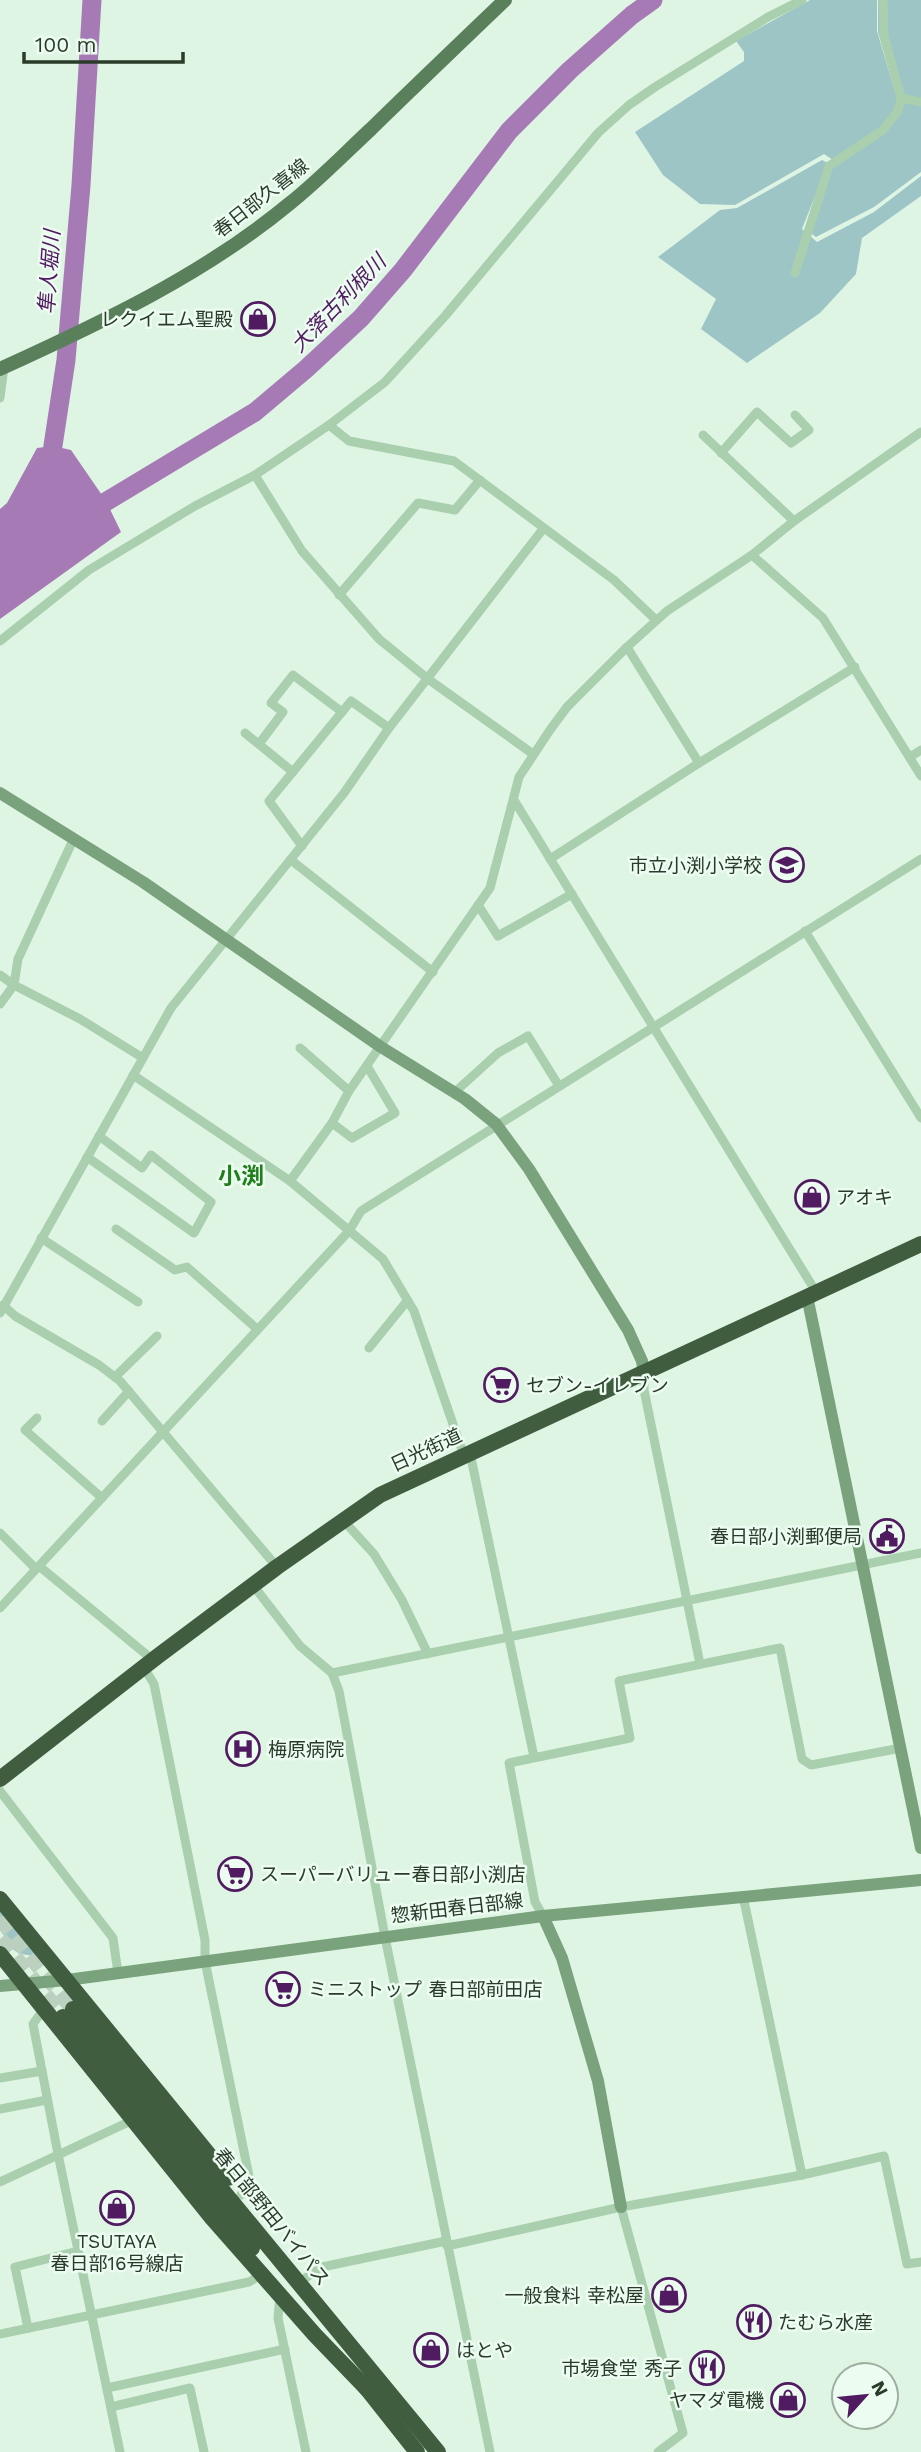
<svg xmlns="http://www.w3.org/2000/svg" width="921" height="2452" font-family="'Work Sans','Noto Sans JP',sans-serif">
<style>
.green{fill:#9dc5c6}
.water{fill:#a67bb5}
.lines{fill:none;stroke-linecap:round;stroke-linejoin:round}
.river{stroke:#a67bb5;stroke-width:19}
.highway-tunnel{stroke:#bbd0bf;stroke-width:16;stroke-dasharray:16 8;stroke-linecap:butt}
.street{stroke:#a9cfaf;stroke-width:9}
.secondary{stroke:#7aa37d;stroke-width:12}
.primary{stroke:#597f5b;stroke-width:14}
.highway{stroke:#405d40;stroke-width:16}
.labels{text-anchor:middle;dominant-baseline:central;stroke-width:5;stroke-linejoin:round;paint-order:stroke}
.street-label{font-size:19px;fill:#2a3b2a;stroke:#ecfcf0}
.poi-label{font-size:19px;fill:#2a3b2a;stroke:#ecfcf0;text-anchor:start}
.water-label{font-size:21px;font-style:italic;fill:#511b61;stroke:#ecfcf0}
.quarter-label{font-size:23px;font-weight:bold;fill:#1f7f1a;stroke:#ecfcf0}
</style>
<rect width="100%" height="100%" fill="#dff5e4"/>
<g class="green">
<polygon points="810,0 877,0 877,31 896,95 921,106 921,172 874,207 816,237 807,230 833,160 824,154 735,205 700,204 663,175 635,132 744,61 744,52 736,41"/>
<polygon points="878,0 921,0 921,104 897,95 878,32"/>
<polygon points="822,160 828,163 802,229 817,242 874,212 921,176 921,196 862,238 856,274 820,313 747,363 701,329 716,299 658,257 720,210 737,208"/>
<path d="M0 1911 36 1955C9 1958 0 1936 0 1911Z"/>
</g>
<polygon class="water" points="53,446 71,450 106,501 121,532 0,619 0,509 7,503 37,448"/>
<g class="lines">
<g class="river">
<polyline points="49,472 66,360 81,185 92,0"/>
<polyline points="84,515 255,412 306,369 361,318 403,270 509,131 570,70 632,15 653,0"/>
</g>
<g class="highway-tunnel">
<polyline points="0,1918 73,2009"/>
<polyline points="0,1939 63,2017"/>
</g>
<g class="street">
<polyline points="901,98 921,102"/>
<polyline points="795,273 829,166 883,130 898,111 901,98 884,36 883,0"/>
<polyline points="0,398 4,367"/>
<polyline points="329,425 349,441 454,461 614,580 656,620"/>
<polyline points="703,435 794,521"/>
<polyline points="721,453 757,412 791,443 809,430 795,415"/>
<polyline points="255,475 302,551 379,639 428,679 533,754"/>
<polyline points="752,555 823,618 921,776"/>
<polyline points="339,595 418,503 455,510 480,480"/>
<polyline points="0,641 89,570 195,506 255,475 329,425 385,382 445,316 598,133 629,105 655,87 768,17 802,0"/>
<polyline points="627,647 699,763"/>
<polyline points="245,733 293,772"/>
<polyline points="259,744 283,712 271,703 293,675 342,712"/>
<polyline points="910,757 921,750"/>
<polyline points="514,800 816,1292"/>
<polyline points="302,846 269,801 351,701 389,728"/>
<polyline points="550,859 699,763 855,667"/>
<polyline points="291,860 433,972"/>
<polyline points="478,905 498,936 572,894"/>
<polyline points="805,931 921,1118"/>
<polyline points="0,975 14,985 80,1019 143,1058"/>
<polyline points="0,1004 14,985 18,959 74,838"/>
<polyline points="300,1048 349,1091"/>
<polyline points="133,1075 290,1181 383,1259 414,1311 464,1456"/>
<polyline points="455,1092 498,1053 528,1036 559,1086"/>
<polyline points="332,1123 352,1138 395,1113 367,1066"/>
<polyline points="87,1157 194,1233 211,1202 151,1155 142,1168 99,1136"/>
<polyline points="290,1181 332,1123 349,1091 490,888 519,777 550,730 567,707 627,647 667,611 752,555 794,521 921,432"/>
<polyline points="116,1229 175,1270 187,1267 257,1329"/>
<polyline points="41,1238 138,1302"/>
<polyline points="3,1305 15,1316 99,1365 120,1381 277,1567"/>
<polyline points="0,1313 171,1008 344,793 389,728 543,529"/>
<polyline points="369,1348 407,1301"/>
<polyline points="644,1374 644,1390 700,1664"/>
<polyline points="115,1377 157,1336"/>
<polyline points="37,1418 25,1430 102,1498"/>
<polyline points="102,1421 129,1391"/>
<polyline points="470,1453 534,1757"/>
<polyline points="343,1520 374,1554 402,1600 428,1654"/>
<polyline points="0,1533 36,1569"/>
<polyline points="39,1566 153,1660"/>
<polyline points="253,1585 300,1646 332,1673 339,1691 385,1937 490,2452"/>
<polyline points="0,1608 349,1231 361,1211 921,859"/>
<polyline points="143,1666 154,1684 205,1940 205,1961 250,2181 241,2195"/>
<polyline points="332,1673 921,1553"/>
<polyline points="0,1791 113,1938 118,1973"/>
<polyline points="743,1896 802,2175"/>
<polyline points="543,1916 535,1902 509,1763 630,1738 619,1681 780,1648 802,1759 811,1765 901,1748"/>
<polyline points="43,2010 33,2024 58,2154 120,2452"/>
<polyline points="0,2078 42,2071"/>
<polyline points="0,2109 47,2100"/>
<polyline points="0,2182 133,2120"/>
<polyline points="621,2207 683,2433 658,2452"/>
<polyline points="447,2246 621,2207 802,2175 884,2156 907,2264 921,2262"/>
<polyline points="298,2283 322,2267 446,2241"/>
<polyline points="280,2296 278,2318 306,2452"/>
<polyline points="28,2328 15,2267 78,2251"/>
<polyline points="0,2334 249,2282 262,2274"/>
<polyline points="107,2388 285,2349"/>
<polyline points="111,2407 190,2388 204,2452"/>
</g>
<g class="secondary">
<polyline points="0,793 143,882 381,1047 465,1099 496,1124 529,1169 628,1330 642,1361 644,1374"/>
<polyline points="807,1296 921,1848"/>
<polyline points="543,1916 562,1958 598,2081 621,2207"/>
<polyline points="0,1986 67,1980 543,1916 921,1880"/>
</g>
<path class="primary" d="M0 369C101 323 203 275 289 204 318 181 344 154 371 129 415 86 460 43 505 0"/>
<g class="highway">
<polyline points="0,1779 158,1656 277,1567 380,1495 921,1244"/>
<polyline points="0,1899 228,2178"/>
<polyline points="0,1954 212,2218 315,2335 369,2391"/>
<polyline points="73,2009 438,2452"/>
<polyline points="63,2017 252,2248"/>
<polyline points="364,2385 417,2452"/>
</g>
</g>
<defs>
<g id="shop-ring" transform="scale(1.75)"><circle r="9.5" fill="#ecfcf0" stroke="#511b61" stroke-width="1.5"/><path d="M-5-2.5h2.3a2.7 3.5 0 0 1 5.4 0H5L5.5 6h-11ZM-1.5-2.5h3a1.5 2.3 0 0 0-3 0Z" fill="#511b61"/></g>
<g id="school-ring" transform="scale(1.75)"><circle r="9.5" fill="#ecfcf0" stroke="#511b61" stroke-width="1.5"/><path d="M0-5L7-2L0 1L-7-2ZM-4 1L0 2.5L4 1V4Q0 6-4 4Z" fill="#511b61"/></g>
<g id="supermarket-ring" transform="scale(1.75)"><circle r="9.5" fill="#ecfcf0" stroke="#511b61" stroke-width="1.5"/><path d="M-6-5.5h2.5l.6 2H6L4.5 2H-2.5L-4.4-4H-6ZM-1.5 3.2a1.3 1.3 0 1 0 .1 0ZM3 3.2a1.3 1.3 0 1 0 .1 0Z" fill="#511b61"/></g>
<g id="civic-ring" transform="scale(1.75)"><circle r="9.5" fill="#ecfcf0" stroke="#511b61" stroke-width="1.5"/><path d="M-.6-6.5H3V-4.5H.6V-3L4-1V1h2V6H-6V1h2V-1L-.6-3ZM-1.2 2.5V6h2.4V2.5Z" fill="#511b61"/></g>
<g id="hospital-ring" transform="scale(1.75)"><circle r="9.5" fill="#ecfcf0" stroke="#511b61" stroke-width="1.5"/><path d="M-5-5h3v3.5h4V-5h3V5h-3V1.5h-4V5h-3Z" fill="#511b61"/></g>
<g id="restaurant-ring" transform="scale(1.75)"><circle r="9.5" fill="#ecfcf0" stroke="#511b61" stroke-width="1.5"/><path d="M-5-6h1v4h1v-4h1v4h1v-4h1v5L-1.5 .5V6h-2V.5L-5-1ZM5-6V6H3V1.5H1.5Q1.5-4 5-6Z" fill="#511b61"/></g>
</defs>
<g fill-rule="evenodd">
<use href="#shop-ring" x="258" y="319"/>
<use href="#school-ring" x="787" y="865"/>
<use href="#shop-ring" x="812" y="1197"/>
<use href="#supermarket-ring" x="501" y="1385"/>
<use href="#civic-ring" x="887" y="1536"/>
<use href="#hospital-ring" x="243" y="1749"/>
<use href="#supermarket-ring" x="235" y="1874"/>
<use href="#supermarket-ring" x="283" y="1989"/>
<use href="#shop-ring" x="117" y="2208"/>
<use href="#shop-ring" x="669" y="2295"/>
<use href="#restaurant-ring" x="754" y="2322"/>
<use href="#shop-ring" x="431" y="2350"/>
<use href="#restaurant-ring" x="707" y="2368"/>
<use href="#shop-ring" x="788" y="2400"/>
</g>
<g class="labels">
<g class="street-label">
<text transform="translate(261 198) rotate(-38)">春日部久喜線</text>
<text transform="translate(426 1450) rotate(-25)">日光街道</text>
<text transform="translate(457 1908) rotate(-7)">惣新田春日部線</text>
<text transform="translate(272 2217) rotate(51)">春日部野田バイパス</text>
</g>
<g class="poi-label">
<text x="233" y="319" text-anchor="end">レクイエム聖殿</text>
<text x="762" y="865" text-anchor="end">市立小渕小学校</text>
<text x="836" y="1197">アオキ</text>
<text x="526" y="1385">セブン-イレブン</text>
<text x="862" y="1536" text-anchor="end">春日部小渕郵便局</text>
<text x="268" y="1749">梅原病院</text>
<text x="260" y="1874">スーパーバリュー春日部小渕店</text>
<text x="308" y="1989">ミニストップ 春日部前田店</text>
<text x="117" y="2241" text-anchor="middle">TSUTAYA<tspan x="117" dy="22">春日部16号線店</tspan></text>
<text x="644" y="2295" text-anchor="end">一般食料 幸松屋</text>
<text x="778" y="2322">たむら水産</text>
<text x="456" y="2350">はとや</text>
<text x="682" y="2368" text-anchor="end">市場食堂 秀子</text>
<text x="764" y="2400" text-anchor="end">ヤマダ電機</text>
</g>
<g class="water-label">
<text transform="translate(49 272) rotate(-86)">隼人堀川</text>
<text transform="translate(338 303) rotate(-46)">大落古利根川</text>
</g>
<g class="quarter-label">
<text x="241" y="1176">小渕</text>
</g>
</g>
<g transform="translate(865 2396) rotate(63)"><circle r="33" fill="#ecfcf0" stroke="#9eafa1" stroke-width="2"/>
<path d="M0-5L12 26L0 18L-12 26Z" fill="#511b61"/>
<text y="-10" font-size="19" font-weight="bold" text-anchor="middle" fill="#2a3b2a">N</text>
</g>
<path d="M24 52v10h159v-10" fill="none" stroke="#2a3b2a" stroke-width="3.5"/>
<text x="35" y="52" font-size="21" fill="#2a3b2a" stroke="#ecfcf0" stroke-width="5" paint-order="stroke">100 m</text>
</svg>
